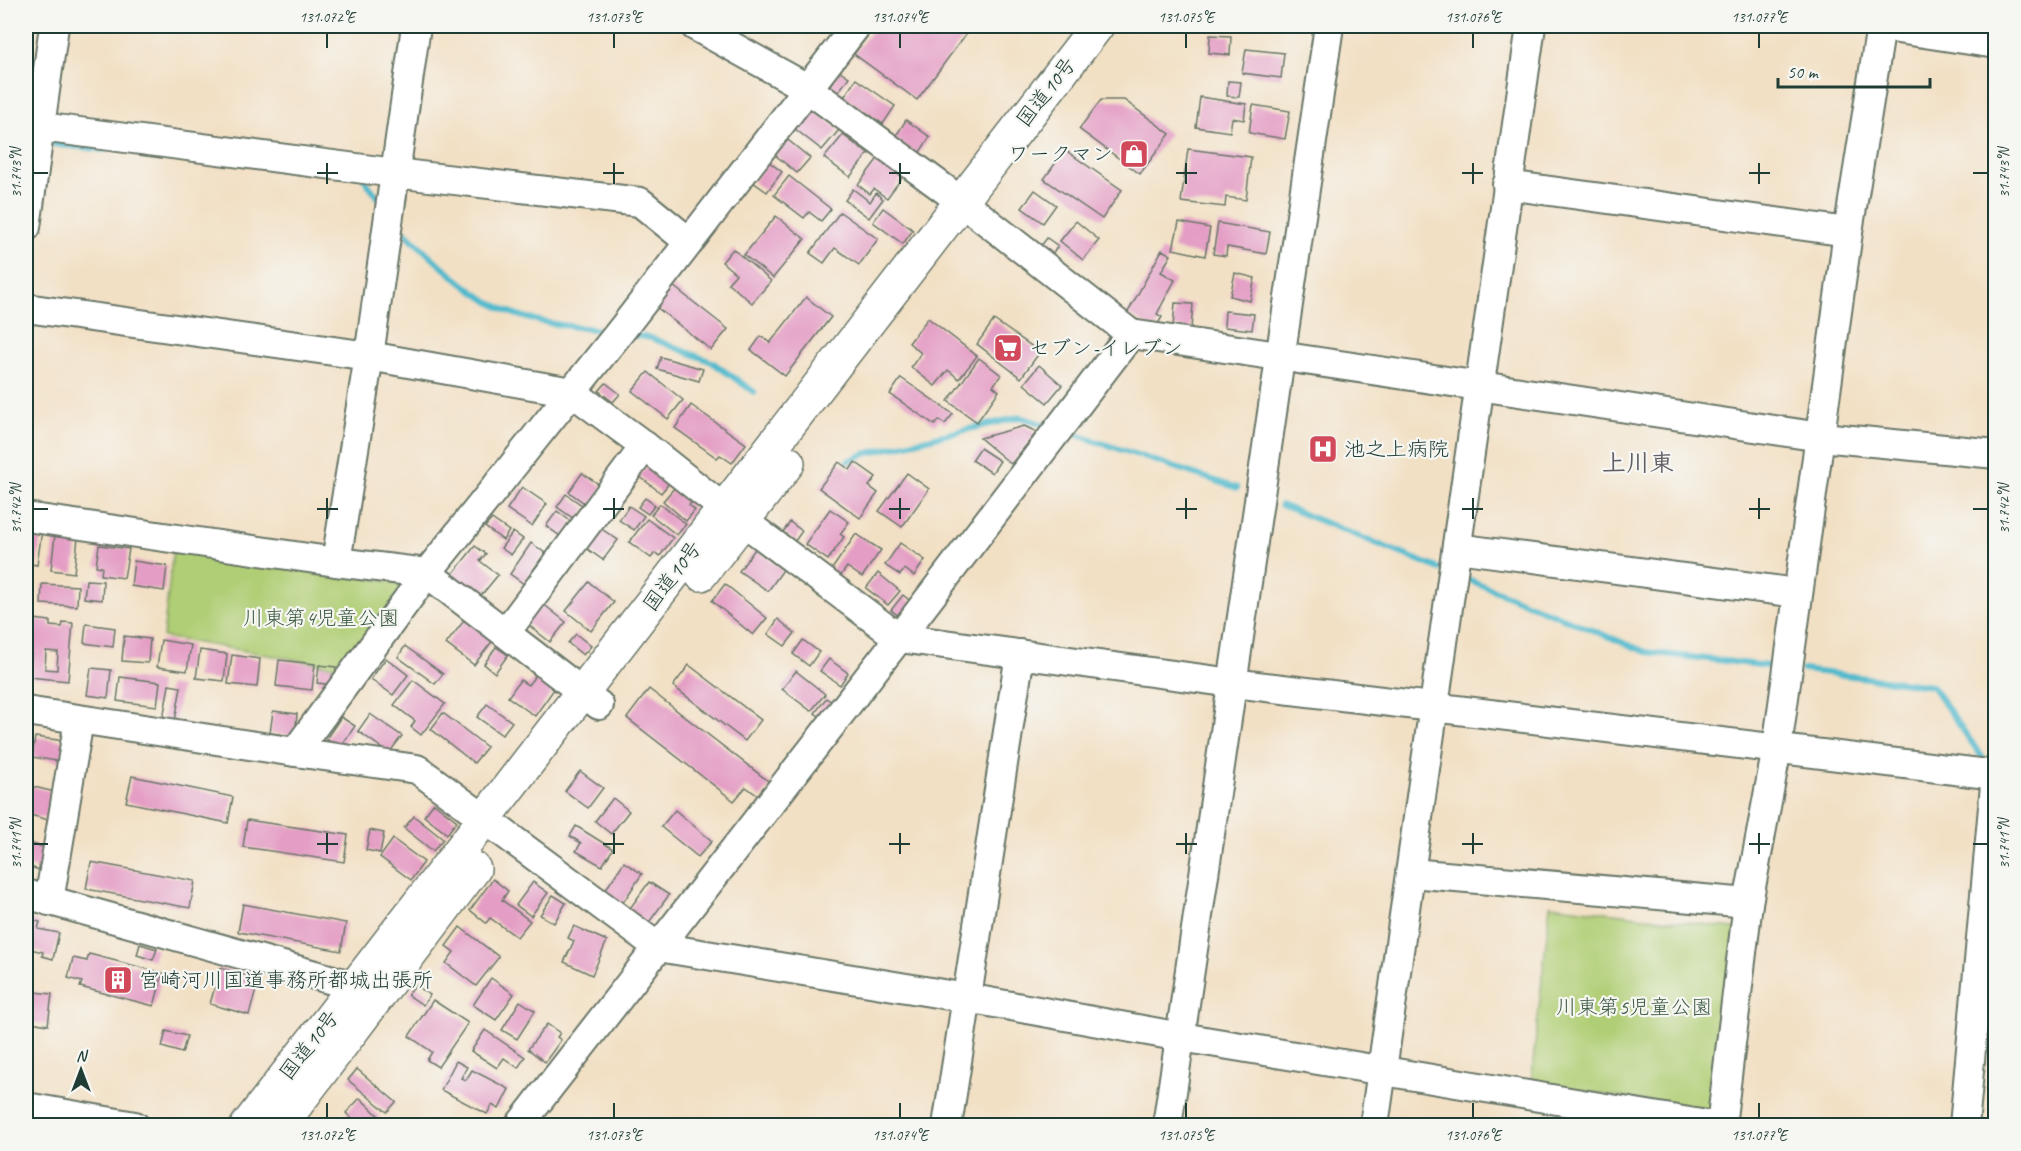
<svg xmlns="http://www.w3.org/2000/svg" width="2021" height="1151" font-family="Caveat,'Klee One',sans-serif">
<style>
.green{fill:#b0ce75;stroke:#688654;stroke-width:1.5}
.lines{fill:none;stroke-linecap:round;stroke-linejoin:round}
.stream{stroke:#4fb9cc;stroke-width:6}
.building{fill:#e49ec5;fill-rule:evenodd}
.minor-casing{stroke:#697667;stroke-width:32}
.highway-casing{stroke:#697667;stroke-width:36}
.minor{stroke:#fff;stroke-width:28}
.highway{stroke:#fff;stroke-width:33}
.ticks{fill:none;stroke:#1f3d34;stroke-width:2}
.labels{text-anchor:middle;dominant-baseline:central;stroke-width:4.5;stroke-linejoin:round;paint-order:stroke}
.street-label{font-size:21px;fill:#1f3d34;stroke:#f6f6f2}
.poi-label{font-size:21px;fill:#1f3d34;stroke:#f6f6f2;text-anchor:start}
.park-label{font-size:21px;fill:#3c5a41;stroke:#f6f6f2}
.quarter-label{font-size:24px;font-weight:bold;fill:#645f67;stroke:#f6f6f2}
.neatline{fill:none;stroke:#1f3d34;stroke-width:2}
.ticks-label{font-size:15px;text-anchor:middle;fill:#1f3d34}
</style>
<rect width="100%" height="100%" fill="#f6f6f2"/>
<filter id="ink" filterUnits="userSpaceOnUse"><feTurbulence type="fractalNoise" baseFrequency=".0167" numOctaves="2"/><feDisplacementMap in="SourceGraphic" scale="12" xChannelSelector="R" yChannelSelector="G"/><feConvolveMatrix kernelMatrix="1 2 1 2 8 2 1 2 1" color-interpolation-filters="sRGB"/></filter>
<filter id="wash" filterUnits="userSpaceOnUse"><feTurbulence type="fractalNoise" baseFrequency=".008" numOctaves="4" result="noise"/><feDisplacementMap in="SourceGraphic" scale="24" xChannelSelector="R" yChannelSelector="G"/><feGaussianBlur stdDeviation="1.35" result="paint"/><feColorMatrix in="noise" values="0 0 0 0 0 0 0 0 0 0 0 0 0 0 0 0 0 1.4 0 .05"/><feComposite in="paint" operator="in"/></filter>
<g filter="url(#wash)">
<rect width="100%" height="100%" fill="#f2e0c5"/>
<g class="green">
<polygon points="173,549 401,583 409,592 350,669 163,637"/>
<polygon points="1550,905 1740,929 1713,1113 1531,1082"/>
</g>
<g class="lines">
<g class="stream">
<polyline points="45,143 106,150"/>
<polyline points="364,179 381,201"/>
<path d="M397 225C425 251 463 289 497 306 530 324 572 326 609 331"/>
<polyline points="628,334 651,338 712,362 754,392"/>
<polyline points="1074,434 1237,488"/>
<polyline points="848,461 864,454 1020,417 1045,425"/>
<polyline points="1281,505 1440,569"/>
<polyline points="1465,578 1646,652 1777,667"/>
<polyline points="1803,670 1932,686 1984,760"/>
</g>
</g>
<g id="blocks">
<g class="building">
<polygon points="875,26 972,26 917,100 854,54"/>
<polygon points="1210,35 1231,36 1230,55 1209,53"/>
<polygon points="1246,49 1284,53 1281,78 1242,73"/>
<polygon points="840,71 849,77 837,94 828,88"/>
<polygon points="856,79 895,106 883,124 844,97"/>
<polygon points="1228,81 1241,82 1239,97 1227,96"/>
<polygon points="1200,97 1246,104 1244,120 1232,118 1230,132 1196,127"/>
<polygon points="1101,100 1124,100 1170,134 1140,174 1079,129"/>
<polygon points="1253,105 1290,111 1285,139 1249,133"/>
<polygon points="812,108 839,130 822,150 795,129"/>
<polygon points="906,120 930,137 918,155 894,139"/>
<polygon points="843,135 868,154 850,177 824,158"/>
<polygon points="788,140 810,158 797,173 775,155"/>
<polygon points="1188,149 1251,157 1246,200 1226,197 1225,207 1181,202"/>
<polygon points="1065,150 1122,190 1102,219 1044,179"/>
<polygon points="879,157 904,175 887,198 874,189 870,194 858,185"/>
<polygon points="768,161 782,172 767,192 753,182"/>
<polygon points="789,176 831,209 821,221 809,212 804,218 774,195"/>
<polygon points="853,189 870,202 876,193 883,199 869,218 845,200"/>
<polygon points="1035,190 1056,205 1043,223 1022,208"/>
<polygon points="883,208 913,230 903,244 873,222"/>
<polygon points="840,212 878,239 859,265 835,248 824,263 810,253"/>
<polygon points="776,216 805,239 773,278 744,255"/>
<polygon points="1076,221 1099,240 1083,260 1060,241"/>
<polygon points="1179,222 1210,228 1205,256 1173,249"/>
<polygon points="1218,223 1270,232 1266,254 1227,247 1226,256 1213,254"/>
<polygon points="1047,238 1058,246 1048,259 1037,251"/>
<polygon points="733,249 771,281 752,303 728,283 736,274 722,262"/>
<polygon points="1162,250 1171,255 1161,272 1175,280 1157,314 1162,317 1155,329 1127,314"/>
<polygon points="1235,273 1255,278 1250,301 1230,296"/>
<polygon points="673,286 728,329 711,350 656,307"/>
<polygon points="806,297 831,317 785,376 751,350 761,336 770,343"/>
<polygon points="1175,303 1193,304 1191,329 1173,327"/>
<polygon points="1225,311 1254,314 1252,330 1224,327"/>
<polygon points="928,318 977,356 959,379 948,370 935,386 911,367 921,353 909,343"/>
<polygon points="994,320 1040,352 1021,378 977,344"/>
<polygon points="661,357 703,369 699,381 657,369"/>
<polygon points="979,358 1001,375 993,386 999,391 977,422 948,401"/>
<polygon points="1039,365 1062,385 1047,403 1024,384"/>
<polygon points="648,372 683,400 668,419 632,391"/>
<polygon points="901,378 953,414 945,424 939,420 935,425 890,394"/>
<polygon points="606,383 620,394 613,402 599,391"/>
<polygon points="691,405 746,444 732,463 720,455 717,458 675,428"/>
<polygon points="1024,426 1037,432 1011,464 980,438"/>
<polygon points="980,448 1000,461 992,473 972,460"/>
<polygon points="839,462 850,470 855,462 876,477 869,486 878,493 860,518 819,488"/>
<polygon points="648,465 670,482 661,493 639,476"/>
<polygon points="582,473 603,487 590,507 569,492"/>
<polygon points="907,473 929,489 902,527 879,511"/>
<polygon points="522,487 547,504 532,526 507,509"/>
<polygon points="675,487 692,501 689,505 695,510 686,521 663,501"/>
<polygon points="566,494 586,508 577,521 557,507"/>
<polygon points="645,498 655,505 648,514 638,507"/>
<polygon points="660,504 686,524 677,535 651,515"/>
<polygon points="629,506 644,516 634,530 619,520"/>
<polygon points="830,509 849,522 840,534 844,537 828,560 805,544"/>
<polygon points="557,511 574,524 563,538 546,526"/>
<polygon points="492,519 509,531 503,540 485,527"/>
<polygon points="647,519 673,538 660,556 655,553 651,558 629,542"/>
<polygon points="790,522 802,531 795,541 783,532"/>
<polygon points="26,528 42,530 37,565 26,563"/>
<polygon points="600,528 618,540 603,560 586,548"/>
<polygon points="513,532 523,539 511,555 501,548"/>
<polygon points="856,534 881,550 862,577 847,567 839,578 830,572"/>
<polygon points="55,535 78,538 74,573 51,570"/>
<polygon points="531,543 545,553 524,584 510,574"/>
<polygon points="900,543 925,560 914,576 905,569 900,575 885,565"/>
<polygon points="99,545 129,549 124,578 101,575 102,567 96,566"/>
<polygon points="475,546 486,554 480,561 498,575 479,598 451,576"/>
<polygon points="755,549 783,570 768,591 739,571"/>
<polygon points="134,561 167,566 164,591 131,586"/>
<polygon points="26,570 31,571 29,595 26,595"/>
<polygon points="878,573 900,591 888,605 866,588"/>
<polygon points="86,580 103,581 102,600 84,598"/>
<polygon points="589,582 614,602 591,631 566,611"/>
<polygon points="42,584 78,586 77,606 41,604"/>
<polygon points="725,584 767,618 753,635 712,601"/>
<polygon points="903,595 914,604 903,619 891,610"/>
<polygon points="542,603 566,622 550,642 526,623"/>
<polygon points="466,618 494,639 474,665 446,644"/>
<path d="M34 619 50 621V626L62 627 63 622 73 623 68 681 29 677ZM46 651 58 652 57 670 45 669Z"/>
<polygon points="778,619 795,633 785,646 768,634"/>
<polygon points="86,624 115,628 113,647 84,643"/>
<polygon points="576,634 591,646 583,655 568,643"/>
<polygon points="124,636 150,639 148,663 122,661"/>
<polygon points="161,640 191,645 187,671 157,667"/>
<polygon points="803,640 819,652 809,666 793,654"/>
<polygon points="405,646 443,674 435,684 398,657"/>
<polygon points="496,647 508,655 495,673 484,664"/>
<polygon points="200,650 227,654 224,681 196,678"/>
<polygon points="232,655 260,659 257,687 228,684"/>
<polygon points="386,658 408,675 393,695 371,679"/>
<polygon points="829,659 848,673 840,685 820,671"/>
<polygon points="279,660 315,664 312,690 276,686"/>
<polygon points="319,665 336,667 334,685 317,683"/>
<polygon points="689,665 761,720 745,741 673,686"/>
<polygon points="91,668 111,670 108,698 87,695"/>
<polygon points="539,671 557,685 535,716 508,697 520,680 528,685"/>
<polygon points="796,671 825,694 811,711 782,689"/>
<polygon points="120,677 160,682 157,706 117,701"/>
<polygon points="413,680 445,704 421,735 411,727 415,721 394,705"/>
<polygon points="169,685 181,687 175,721 163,719"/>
<polygon points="649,689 772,784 761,798 746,787 734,801 627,718"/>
<polygon points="826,698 832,702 820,717 815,713"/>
<polygon points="487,704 512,722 502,735 477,717"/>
<polygon points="273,711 297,714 295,736 270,733"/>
<polygon points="443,713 487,747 474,763 431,729"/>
<polygon points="370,714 402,736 389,753 358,731"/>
<polygon points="341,717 355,726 340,748 326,739"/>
<polygon points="35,737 65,741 62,762 32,757"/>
<polygon points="580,771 603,788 588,808 565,791"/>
<polygon points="132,776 233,797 228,823 126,802"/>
<polygon points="26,785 55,792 49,820 26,814"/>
<polygon points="613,798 629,811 611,834 595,821"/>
<polygon points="434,803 457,821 447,834 424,816"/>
<polygon points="675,810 712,841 698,857 661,827"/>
<polygon points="414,816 443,839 433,851 404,828"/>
<polygon points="247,820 348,835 344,862 243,847"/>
<polygon points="576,826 613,849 602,866 576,851 581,843 570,836"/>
<polygon points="370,830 384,833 380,853 366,850"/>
<polygon points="393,839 424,862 411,880 380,857"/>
<polygon points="26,842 46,848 40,870 26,866"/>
<polygon points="91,862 195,881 190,908 86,889"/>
<polygon points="624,862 642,874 622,904 604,892"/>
<polygon points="493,879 508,891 502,900 530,921 517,937 490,918 486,923 470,910"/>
<polygon points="533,882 548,893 531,916 516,905"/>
<polygon points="649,882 669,895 647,925 628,911"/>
<polygon points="553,895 566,903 554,923 540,915"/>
<polygon points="243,904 346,923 341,951 238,932"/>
<polygon points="28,919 40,922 38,929 59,933 53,959 42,956 43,952 26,948"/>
<polygon points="574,926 607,941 592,975 564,962 574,941 568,938"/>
<polygon points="460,927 499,957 476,986 446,963 454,952 446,946"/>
<polygon points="140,944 157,949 153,960 137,955"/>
<polygon points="89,954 163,973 154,1006 80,987 82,982 68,978 73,958 87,961"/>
<polygon points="220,968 259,979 249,1015 210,1004"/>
<polygon points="491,978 514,994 496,1020 473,1005"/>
<polygon points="415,985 430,995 423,1005 408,995"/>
<polygon points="26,991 52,994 48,1025 26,1021"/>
<polygon points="433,1000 468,1023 438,1067 427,1060 432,1052 409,1036"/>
<polygon points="520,1001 535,1011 517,1039 502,1030"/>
<polygon points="547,1024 560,1033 557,1037 561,1040 545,1062 528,1049"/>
<polygon points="485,1030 525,1057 518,1068 504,1058 497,1068 471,1051"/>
<polygon points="166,1031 187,1036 182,1053 162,1047"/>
<polygon points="456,1061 467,1067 461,1078 466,1080 472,1070 509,1089 499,1109 492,1105 487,1114 441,1090"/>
<polygon points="357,1069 396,1102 387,1112 348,1080"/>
<polygon points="360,1098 380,1117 372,1126 359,1126 346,1113"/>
</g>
</g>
</g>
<g filter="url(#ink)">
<use href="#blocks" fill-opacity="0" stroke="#697667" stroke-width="1.5"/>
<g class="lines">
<g class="minor-casing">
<g id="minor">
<polyline points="695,26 807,88 962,202 1131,334 1821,437 1996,454"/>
<polyline points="1878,26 1996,44"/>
<polyline points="41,127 395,173 640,202 688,241"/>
<polyline points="1507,185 1848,232"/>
<polyline points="26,227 54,26"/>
<polyline points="26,308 369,356 572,392 645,446 723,508 743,521 899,638 1233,683 1996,775"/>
<polyline points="26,517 336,562 427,573 599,705"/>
<polyline points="1457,548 1797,593"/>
<polyline points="336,562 369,356 416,26"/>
<polyline points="506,632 645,446"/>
<polyline points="26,711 295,752 417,769 658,947 967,998 1181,1037 1713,1126"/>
<polyline points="295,752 427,573 623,328 856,26"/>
<polyline points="1411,873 1748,903"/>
<polyline points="26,894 354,986"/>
<polyline points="49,901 79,720"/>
<polyline points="26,1107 135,1126"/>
<polyline points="519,1126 899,638 1131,334"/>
<polyline points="947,1126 1020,654"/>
<polyline points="1167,1126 1329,26"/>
<polyline points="1374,1126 1531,26"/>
<polyline points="1721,1126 1748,903 1777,748 1848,232 1881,26"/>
<polyline points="1964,1126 1996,774"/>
</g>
</g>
<g class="highway-casing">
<g id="highway">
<polyline points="701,574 788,463"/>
<path d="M247 1126C531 759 815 393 1097 26"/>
<polyline points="280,1126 474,869"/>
</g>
</g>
<use href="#minor" class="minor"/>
<use href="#highway" class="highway"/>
</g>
</g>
<path class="ticks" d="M327 33V48M614 33V48M900 33V48M1186 33V48M1473 33V48M1759 33V48M327 163V184M614 163V184M900 163V184M1186 163V184M1473 163V184M1759 163V184M33 173H48M317 173H338M603 173H624M889 173H910M1176 173H1197M1462 173H1483M1749 173H1770M1973 173H1988M327 498V519M614 498V519M900 498V519M1186 498V519M1473 498V519M1759 498V519M33 509H48M317 509H338M603 509H624M889 509H910M1176 509H1197M1462 509H1483M1749 509H1770M1973 509H1988M327 833V854M614 833V854M900 833V854M1186 833V854M1473 833V854M1759 833V854M33 844H48M317 844H338M603 844H624M889 844H910M1176 844H1197M1462 844H1483M1749 844H1770M1973 844H1988M327 1103V1118M614 1103V1118M900 1103V1118M1186 1103V1118M1473 1103V1118M1759 1103V1118"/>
<defs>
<g id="shop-square" transform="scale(1.5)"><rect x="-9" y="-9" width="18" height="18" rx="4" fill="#d1495b" stroke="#f6f6f2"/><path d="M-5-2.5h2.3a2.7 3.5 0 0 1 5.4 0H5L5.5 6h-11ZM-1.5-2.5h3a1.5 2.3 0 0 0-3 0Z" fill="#fff"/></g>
<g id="supermarket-square" transform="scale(1.5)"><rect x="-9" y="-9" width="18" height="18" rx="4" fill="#d1495b" stroke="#f6f6f2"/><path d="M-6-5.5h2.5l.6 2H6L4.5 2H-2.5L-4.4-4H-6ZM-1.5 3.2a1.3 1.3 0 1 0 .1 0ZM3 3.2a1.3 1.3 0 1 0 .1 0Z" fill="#fff"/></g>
<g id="hospital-square" transform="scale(1.5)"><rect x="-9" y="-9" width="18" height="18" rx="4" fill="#d1495b" stroke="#f6f6f2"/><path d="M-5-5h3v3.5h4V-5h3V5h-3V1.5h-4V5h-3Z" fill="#fff"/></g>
<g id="building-square" transform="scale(1.5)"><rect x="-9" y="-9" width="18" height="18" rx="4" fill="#d1495b" stroke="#f6f6f2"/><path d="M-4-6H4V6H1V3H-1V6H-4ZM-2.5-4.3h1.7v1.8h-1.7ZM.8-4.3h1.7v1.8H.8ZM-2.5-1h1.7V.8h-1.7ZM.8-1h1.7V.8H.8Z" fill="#fff"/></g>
</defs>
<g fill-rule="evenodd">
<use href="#shop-square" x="1134" y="154"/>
<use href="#supermarket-square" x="1008" y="348"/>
<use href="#hospital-square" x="1323" y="449"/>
<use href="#building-square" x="118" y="980"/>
</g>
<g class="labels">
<g class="street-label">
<text transform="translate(1046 92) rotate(-52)">国道10号</text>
<text transform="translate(672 576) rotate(-53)">国道10号</text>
<text transform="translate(309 1045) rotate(-52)">国道10号</text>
</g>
<g class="poi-label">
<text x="1113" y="154" text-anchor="end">ワークマン</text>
<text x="1029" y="348">セブン-イレブン</text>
<text x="1344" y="449">池之上病院</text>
<text x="139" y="980">宮崎河川国道事務所都城出張所</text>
</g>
<g class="park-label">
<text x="321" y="618">川東第4児童公園</text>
<text x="1634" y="1007">川東第5児童公園</text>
</g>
<g class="quarter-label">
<text x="1638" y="463">上川東</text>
</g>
</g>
<rect width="2021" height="1151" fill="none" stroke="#f6f6f2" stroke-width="66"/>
<g transform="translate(81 1070)" stroke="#f6f6f2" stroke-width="4.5" paint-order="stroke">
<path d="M0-4.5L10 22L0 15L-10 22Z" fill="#1f3d34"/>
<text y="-9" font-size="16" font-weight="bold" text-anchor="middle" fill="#1f3d34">N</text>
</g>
<path d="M1778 78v9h152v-9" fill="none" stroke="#1f3d34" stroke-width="3"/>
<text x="1787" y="78" font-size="18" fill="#1f3d34" stroke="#f6f6f2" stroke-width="4.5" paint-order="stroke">50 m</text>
<rect x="33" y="33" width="1955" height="1085" class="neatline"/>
<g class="ticks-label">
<text x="327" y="22">131.072°E</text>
<text x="614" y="22">131.073°E</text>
<text x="900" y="22">131.074°E</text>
<text x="1186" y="22">131.075°E</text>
<text x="1473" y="22">131.076°E</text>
<text x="1759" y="22">131.077°E</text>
<text transform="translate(16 173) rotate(-90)" y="5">31.743°N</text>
<text transform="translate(2004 173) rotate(-90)" y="5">31.743°N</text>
<text transform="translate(16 509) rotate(-90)" y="5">31.742°N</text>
<text transform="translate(2004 509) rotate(-90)" y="5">31.742°N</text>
<text transform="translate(16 844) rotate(-90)" y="5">31.741°N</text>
<text transform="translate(2004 844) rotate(-90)" y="5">31.741°N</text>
<text x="327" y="1140">131.072°E</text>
<text x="614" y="1140">131.073°E</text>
<text x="900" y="1140">131.074°E</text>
<text x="1186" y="1140">131.075°E</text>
<text x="1473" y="1140">131.076°E</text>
<text x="1759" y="1140">131.077°E</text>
</g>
</svg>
